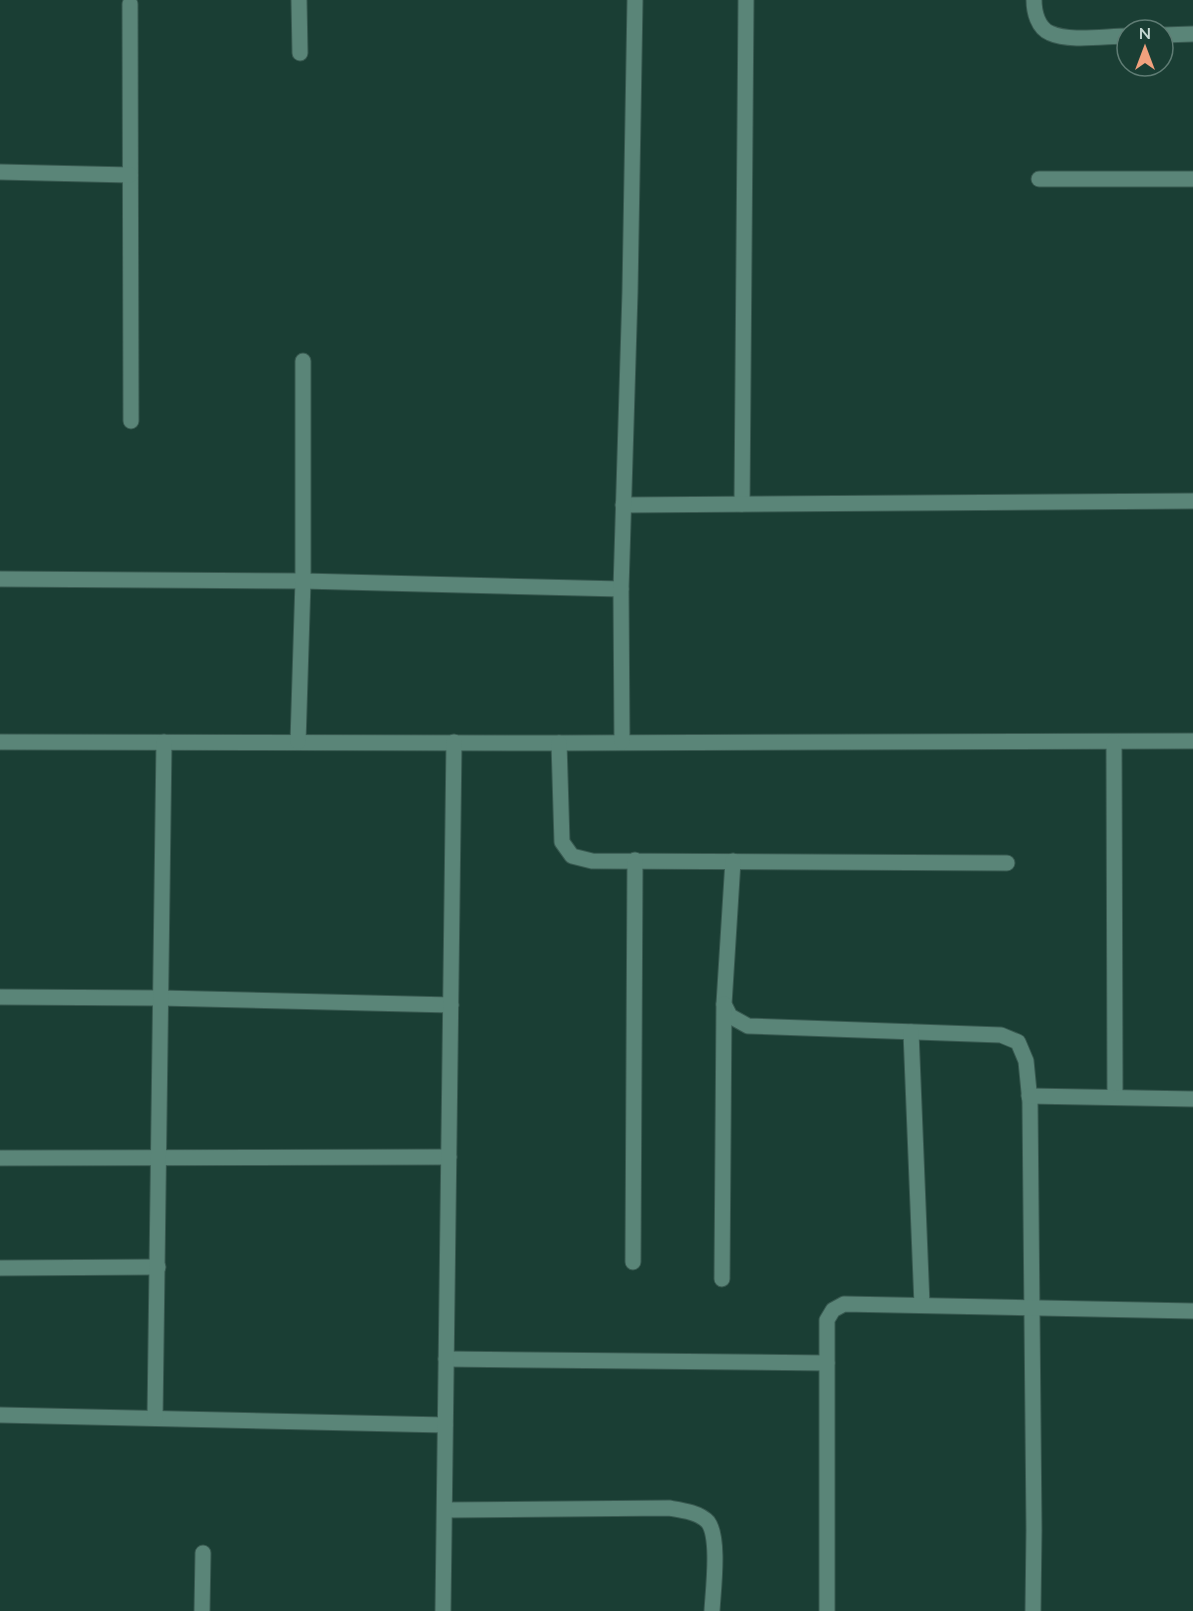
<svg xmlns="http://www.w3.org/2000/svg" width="1193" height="1611" font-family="Lato,sans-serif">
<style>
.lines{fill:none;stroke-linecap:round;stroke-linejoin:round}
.minor-casing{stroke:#395a51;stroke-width:17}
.minor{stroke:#5a8578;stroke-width:15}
</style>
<rect width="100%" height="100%" fill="#1a3e34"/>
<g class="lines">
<g class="minor-casing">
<g id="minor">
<polyline points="299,0 300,53"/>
<path d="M1034 0C1034 12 1038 28 1050 33 1069 42 1106 36 1127 36"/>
<polyline points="130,4 131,421"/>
<polyline points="1163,35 1193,34"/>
<polyline points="0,172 130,175"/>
<polyline points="1039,179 1193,179"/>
<polyline points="742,504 746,0"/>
<polyline points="623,505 1193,501"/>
<polyline points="0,579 303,581 621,589"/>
<polyline points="0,742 559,743 1193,741"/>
<polyline points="298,742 303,581 303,361"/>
<polyline points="622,742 621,589 630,292 635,0"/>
<polyline points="1114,742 1115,1097"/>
<polyline points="559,743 562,842 572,856 592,861 1007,863"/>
<polyline points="733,861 724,1004 730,1016 748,1026 1001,1035 1018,1042 1026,1061 1030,1102 1034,1530 1033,1611"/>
<polyline points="0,997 161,998 451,1005"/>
<polyline points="911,1032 922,1305"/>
<polyline points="1029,1096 1193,1099"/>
<polyline points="0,1158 449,1157"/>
<polyline points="633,1262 635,860"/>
<polyline points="0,1268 158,1267"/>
<polyline points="722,1279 724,1004"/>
<polyline points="446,1359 827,1363"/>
<polyline points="0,1415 445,1425"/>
<polyline points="155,1418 164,742"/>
<path d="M445 1510 669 1508C681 1510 699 1512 708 1522 720 1538 713 1591 712 1611"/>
<polyline points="202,1611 203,1553"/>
<polyline points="443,1611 454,742"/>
<polyline points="827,1611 827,1320 833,1310 844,1304 1193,1311"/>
</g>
</g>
<use href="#minor" class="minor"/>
</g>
<g transform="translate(1145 48)"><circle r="28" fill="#1a3e34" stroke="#5f7c74" stroke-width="1.5"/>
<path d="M0-4.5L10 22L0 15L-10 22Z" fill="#f1a17d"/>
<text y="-9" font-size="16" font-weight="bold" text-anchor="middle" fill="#c6d9d3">N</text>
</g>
</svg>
